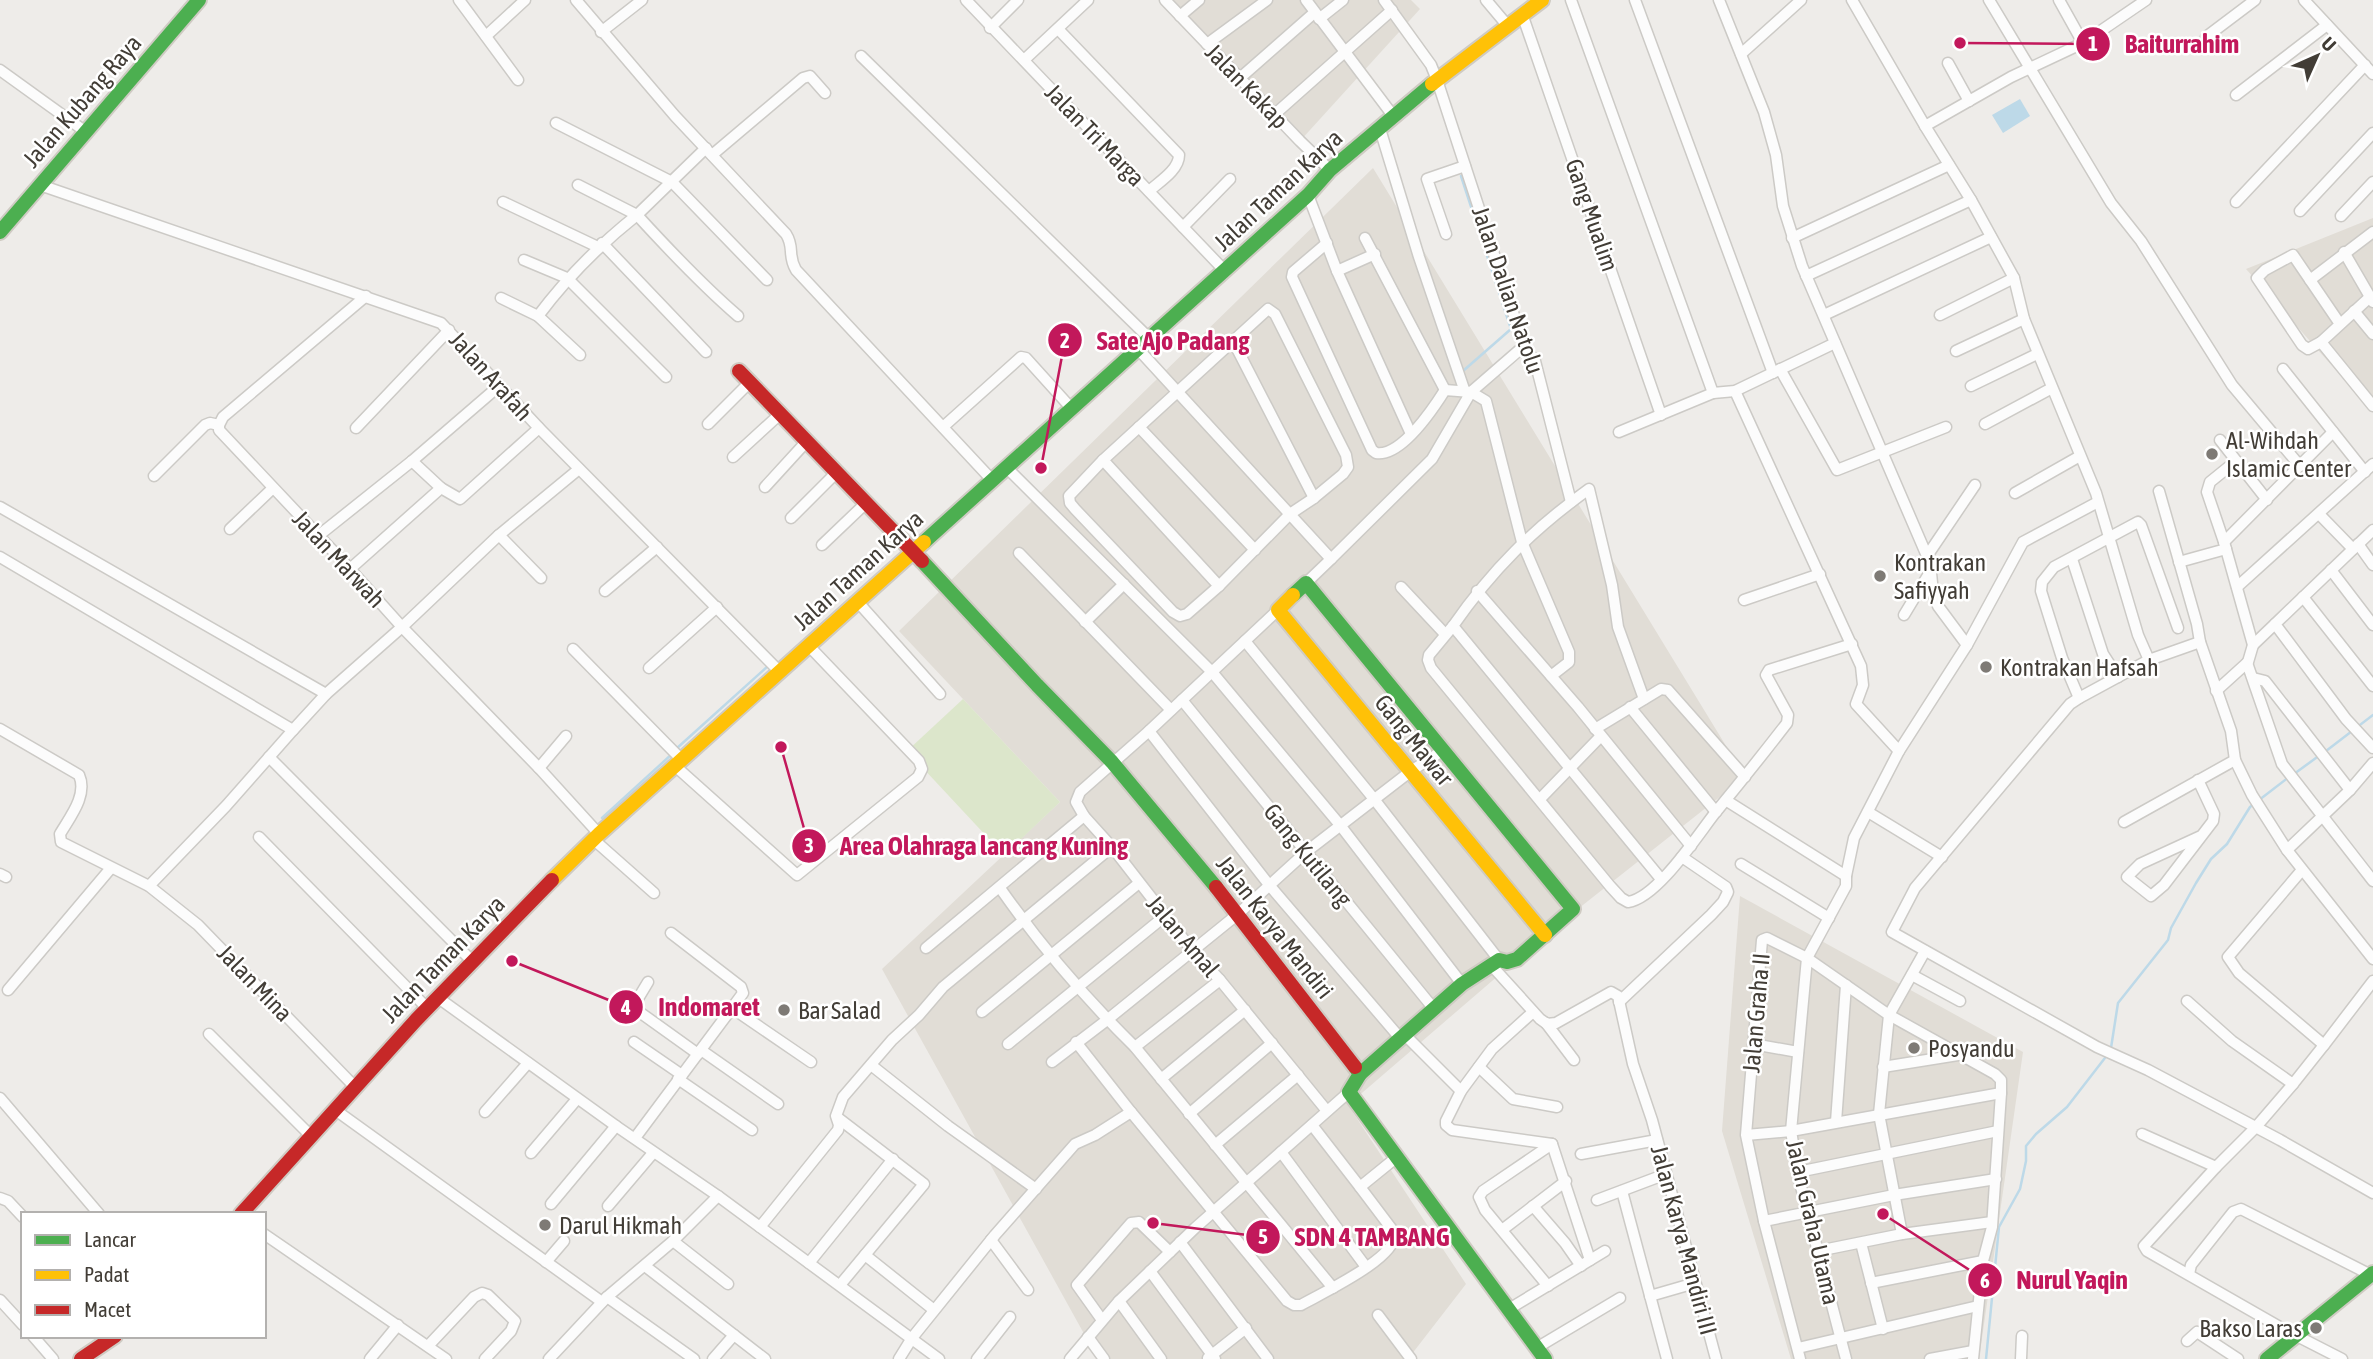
<svg xmlns="http://www.w3.org/2000/svg" width="2373" height="1359" font-family="'Asap Condensed',sans-serif">
<style>
.residential{fill:#e1ddd6}
.green{fill:#dce6cb}
.water{fill:#bdd9e8}
.lines{fill:none;stroke-linecap:round;stroke-linejoin:round}
.stream{stroke:#bdd9e8;stroke-width:2.5}
.street-casing{stroke:#cccac6;stroke-width:13}
.fast-casing{stroke:#cfcbc3;stroke-width:18}
.slow-casing{stroke:#cfcbc3;stroke-width:18}
.jam-casing{stroke:#cfcbc3;stroke-width:18}
.street{stroke:#fcfcfc;stroke-width:10}
.fast{stroke:#4caf50;stroke-width:14}
.slow{stroke:#ffc107;stroke-width:14}
.jam{stroke:#c62828;stroke-width:14}
.poi-dot{fill:#7e7a75;stroke:#fff;stroke-width:2.5}
.labels{text-anchor:middle;dominant-baseline:central;stroke-width:5;stroke-linejoin:round;paint-order:stroke}
.street-label{font-size:24px;fill:#423d36;stroke:#fff}
.poi-label{font-size:24px;fill:#423d36;stroke:#fff;text-anchor:start}
.leader{fill:none;stroke:#c2185b;stroke-width:2.5}
.callout-dot{fill:#c2185b;stroke:#fff;stroke-width:2.5}
.mark-label{font-size:21px;text-anchor:middle;font-weight:bold;fill:#fff}
.callout-label{font-size:26px;text-anchor:middle;font-weight:bold;fill:#c2185b;stroke:#fff;stroke-width:5;stroke-linejoin:round;paint-order:stroke}
</style>
<rect width="100%" height="100%" fill="#eeece9"/>
<g class="residential">
<polygon points="1162,0 1411,0 1420,9 1300,141"/>
<polygon points="1373,168 1745,777 1550,931 1348,1105 1466,1284 1408,1359 1098,1359 882,969 1060,802 899,631"/>
<polygon points="2373,218 2373,412 2246,269"/>
<polygon points="1740,896 2023,1052 1979,1359 1791,1359 1722,1131"/>
</g>
<polygon class="green" points="963,699 1060,802 1004,855 907,751"/>
<polygon class="water" points="2020,99 2030,116 2003,133 1992,115"/>
<g class="lines">
<g class="stream">
<polyline points="1461,176 1511,329 1463,371"/>
<polyline points="676,749 768,666"/>
<polyline points="2326,751 2373,715"/>
<polyline points="2294,774 2320,755"/>
<polyline points="602,818 672,754"/>
<polyline points="2111,1048 2118,1003 2168,940 2171,928 2196,883 2211,859 2227,844 2250,807 2289,777"/>
<polyline points="1986,1359 1999,1227 2020,1189 2026,1161 2026,1146 2036,1134 2067,1107 2108,1054"/>
</g>
<g class="street-casing">
<g id="street">
<polyline points="459,0 518,80"/>
<path d="M576 0 675 116 786 234C795 248 787 255 796 270L992 480"/>
<polyline points="966,0 1224,270"/>
<polyline points="1165,0 1300,141 1330,170"/>
<polyline points="1306,0 1394,117"/>
<polyline points="1384,0 1431,65 1437,80 1524,346 1535,361 1571,502"/>
<polyline points="1486,0 1507,25"/>
<polyline points="1571,0 1713,393 1735,391 1835,343"/>
<polyline points="1635,0 1773,373"/>
<polyline points="1719,0 1764,112 1776,155 1783,206 1802,266 1930,563 1933,593 1938,606 1967,645"/>
<polyline points="1852,0 1925,126 1971,200 2014,278 2024,319 2096,493 2138,635 2149,660"/>
<polyline points="1989,0 2111,203 2141,241 2232,385 2300,466"/>
<polyline points="2059,0 2083,43"/>
<polyline points="2304,0 2373,74"/>
<polyline points="1522,14 1661,415"/>
<polyline points="1180,16 1199,0"/>
<polyline points="1319,19 1343,0"/>
<polyline points="990,28 1018,0"/>
<path d="M1058 29 1179 155C1179 170 1159 182 1149 191"/>
<polyline points="601,32 642,0"/>
<polyline points="486,36 525,0"/>
<polyline points="2206,37 2255,0"/>
<polyline points="1207,44 1267,0"/>
<polyline points="1741,54 1801,0"/>
<polyline points="861,56 1150,339"/>
<polyline points="1024,60 1088,0"/>
<polyline points="1948,63 1969,101"/>
<polyline points="0,70 86,132"/>
<polyline points="1240,78 1314,13"/>
<polyline points="2236,95 2327,25"/>
<polyline points="1275,114 1392,10"/>
<polyline points="556,123 672,182 767,280"/>
<polyline points="1925,126 2011,77 2083,43 2146,0"/>
<polyline points="1380,129 1419,257 1465,392"/>
<path d="M706 148 637 215C669 250 702 285 738 316"/>
<polyline points="712,155 803,78 810,76 825,93"/>
<polyline points="40,185 441,323 539,428 779,671"/>
<polyline points="1308,195 1337,271 1411,434"/>
<polyline points="503,202 598,247"/>
<polyline points="2236,202 2365,65"/>
<polyline points="2300,211 2373,133"/>
<polyline points="2341,216 2373,182"/>
<polyline points="1183,227 1230,179"/>
<polyline points="1446,234 1427,179 1465,166"/>
<polyline points="1365,238 1445,390"/>
<polyline points="1792,238 1949,165"/>
<polyline points="602,243 706,352"/>
<path d="M1327 243 1293 272 1292 277 1372 450 1376 453C1401 457 1433 409 1445 390L1471 392 1524 346"/>
<polyline points="2344,252 2373,302"/>
<polyline points="524,260 567,278 666,377"/>
<polyline points="1337,271 1375,254"/>
<polyline points="1806,276 1971,200"/>
<polyline points="2310,280 2373,232"/>
<polyline points="366,296 223,417 219,425 219,430 350,569 402,627 539,768 599,834"/>
<polyline points="501,298 538,316 580,355"/>
<polygon points="1268,309 1275,314 1346,455 1348,467 1343,474 1314,498 1290,514 1219,586 1187,614 1180,616 1173,612 1075,509 1070,503 1069,496 1103,460"/>
<polyline points="2354,311 2373,334"/>
<polyline points="1824,315 1991,237"/>
<polyline points="1940,315 2014,278"/>
<path d="M538 316C568 276 598 246 637 215L578 185"/>
<polyline points="2340,324 2293,255 2265,270 2257,278 2302,345 2308,349 2321,342 2370,297"/>
<polyline points="1233,341 1314,498"/>
<polyline points="2321,342 2373,406"/>
<polyline points="1139,350 1331,559 1306,583"/>
<polyline points="1956,351 2024,319"/>
<polyline points="1780,369 1837,470 1946,427"/>
<polyline points="2283,369 2365,472"/>
<polyline points="1971,386 2037,354"/>
<polyline points="1735,391 1861,666 1863,685 1856,704 1899,751"/>
<polyline points="708,424 750,382"/>
<polyline points="1985,424 2052,388"/>
<polyline points="943,427 1021,357 1026,358 1072,409"/>
<polyline points="1139,427 1255,550"/>
<polyline points="356,428 449,330"/>
<polyline points="1619,432 1713,393"/>
<polyline points="2220,440 2267,500"/>
<polyline points="733,457 780,414"/>
<polyline points="1103,460 1219,586"/>
<polyline points="1006,467 1212,672 1340,825 1462,984"/>
<polyline points="154,476 205,425 210,423 219,425"/>
<polyline points="765,487 807,441"/>
<polyline points="441,488 460,499 539,428"/>
<polyline points="2159,491 2197,624 2200,642 2231,731 2235,760 2252,795 2287,850 2373,959"/>
<polyline points="2015,493 2080,456"/>
<polyline points="0,507 326,694 402,627 499,535 579,469"/>
<polyline points="2319,514 2353,549"/>
<polyline points="791,518 837,472"/>
<polyline points="230,529 273,488"/>
<polyline points="2373,530 2275,624 2346,719 2373,748"/>
<polyline points="499,535 541,578"/>
<polyline points="318,536 412,461 499,386"/>
<polyline points="2224,542 2333,432"/>
<polyline points="2358,544 2373,565"/>
<polyline points="822,545 866,503"/>
<polyline points="1019,553 1171,710"/>
<polyline points="1927,556 1975,485"/>
<polyline points="0,557 293,730 326,694"/>
<polyline points="1331,559 1432,459 1471,392 1486,401 1522,542 1569,652 1569,662 1551,676"/>
<polyline points="2072,559 2103,654 2118,677"/>
<polyline points="2179,562 2226,549"/>
<polyline points="350,569 441,488 412,461"/>
<polyline points="2331,570 2373,625"/>
<polyline points="1401,587 1445,634"/>
<polyline points="2237,587 2373,464"/>
<polyline points="605,591 657,547"/>
<polyline points="1477,591 1578,707 1691,846"/>
<polyline points="2303,597 2373,686"/>
<polyline points="1744,600 1820,574"/>
<polyline points="857,601 940,694"/>
<polyline points="1278,610 1149,731 1080,792 1076,802 1084,816 1112,847 1192,950 1220,980 1327,1111"/>
<polyline points="1904,615 1930,572"/>
<polyline points="1085,622 1124,584"/>
<path d="M1453 626 1429 655 1428 660 1431 668 1610 886 1621 898 1628 902C1657 898 1697 836 1715 813 1739 784 1763 754 1787 723L1788 715 1766 675 1769 670 1852 644"/>
<polyline points="1245,641 1374,799 1499,960"/>
<polyline points="2200,642 2149,660 2079,698 2070,704 1915,888 1892,932 2097,1047 2148,1070 2280,1140 2373,1193"/>
<polyline points="2253,645 2275,624"/>
<polyline points="573,649 681,759"/>
<polyline points="2247,663 2282,764 2373,881"/>
<polyline points="649,668 717,607"/>
<polyline points="2253,678 2265,681 2350,790"/>
<polyline points="2216,691 2248,662 2253,645 2224,542 2207,492 2210,482 2236,461"/>
<polyline points="2079,698 2062,658 2041,591 2042,582 2054,567 2138,522 2141,525 2178,628"/>
<path d="M1644 699 1618 627 1612 585 1589 489C1533 529 1492 570 1453 626L1661 879"/>
<polyline points="1182,700 1434,1009"/>
<polyline points="1630,707 1716,812"/>
<path d="M0 729 79 775C88 795 70 817 60 834L61 842 149 886 198 925 354 1086"/>
<polyline points="1595,729 1661,689 1668,690 1745,777"/>
<polyline points="1149,731 1270,886 1400,1038"/>
<polyline points="269,757 472,961"/>
<polyline points="674,765 797,875 918,777 922,769 919,761 808,645"/>
<polyline points="539,768 566,736"/>
<polyline points="2198,780 2214,814 2213,821 2164,885 2151,896 2127,877 2140,864 2201,836"/>
<polyline points="1540,799 1601,736"/>
<polyline points="1727,801 1846,876"/>
<polyline points="1868,812 1942,857"/>
<polyline points="2124,822 2235,760"/>
<polyline points="259,837 427,1008"/>
<polyline points="593,839 654,893"/>
<polyline points="2287,850 2350,790 2373,763"/>
<polyline points="1741,864 1829,918"/>
<polyline points="0,874 6,877"/>
<polyline points="149,886 226,806 293,730"/>
<path d="M1000 888C1040 945 1085 998 1135 1047L1333 1288"/>
<polyline points="671,933 741,987 743,993 732,1008 811,1062"/>
<polyline points="926,948 1084,816"/>
<polyline points="1492,966 1540,1019 1547,1024 1556,1023 1611,992 1618,996 1633,1064 1652,1120 1716,1359"/>
<polyline points="1912,975 1960,1001"/>
<polyline points="648,982 636,1002 638,1011 698,1054"/>
<polyline points="8,990 111,868"/>
<polyline points="437,997 616,1126 718,1196 939,1359"/>
<polyline points="2187,1001 2232,1041 2293,1084 2256,1127 2216,1167 2144,1246 2147,1251 2297,1337"/>
<polyline points="1619,1002 1711,915 1723,902 1728,892 1726,887 1682,857"/>
<polyline points="982,1012 1139,883"/>
<polyline points="1533,1012 1492,1049 1461,1091 1446,1121 1446,1125 1452,1130 1552,1144 1590,1260"/>
<polyline points="1546,1023 1574,1060"/>
<polyline points="209,1034 311,1136"/>
<polyline points="1404,1034 1461,1091"/>
<polyline points="634,1042 682,1075"/>
<path d="M1076 1042 1131 1112 1287 1301 1294 1305H1301C1320 1294 1402 1256 1394 1232L1360 1187"/>
<polyline points="1008,1044 1165,916"/>
<polyline points="1753,1044 1798,1052"/>
<polyline points="2324,1045 2373,981"/>
<polyline points="1135,1047 1220,980"/>
<polyline points="701,1050 778,1104"/>
<polyline points="1052,1062 1107,1020 1238,914 1306,852 1411,771 1442,751"/>
<polyline points="871,1065 948,1126 1036,1189"/>
<polyline points="1479,1067 1513,1099 1557,1107"/>
<polyline points="1883,1067 1958,1055"/>
<polyline points="678,1079 752,1130"/>
<polyline points="1161,1079 1245,1010"/>
<polyline points="2293,1084 2324,1045 2239,973 2228,957 2302,870"/>
<polyline points="0,1098 99,1214"/>
<polyline points="334,1109 602,1302"/>
<polyline points="485,1112 528,1063"/>
<polyline points="1189,1114 1272,1043"/>
<polyline points="838,1118 924,1184 840,1285"/>
<polyline points="1836,1122 1846,985"/>
<polyline points="1312,1125 1360,1187 1397,1157"/>
<polyline points="2142,1134 2216,1167"/>
<polyline points="1746,1135 1791,1131 2001,1093 2001,1080 1995,1074 1889,1015 1807,958 1767,938 1762,940 1746,1135 1764,1221 1800,1359"/>
<polyline points="635,1138 732,1008"/>
<polyline points="1215,1145 1298,1075"/>
<polyline points="1281,1152 1366,1267"/>
<polyline points="531,1153 577,1099"/>
<polyline points="1581,1154 1657,1140"/>
<polyline points="1798,1172 1998,1131"/>
<polyline points="1622,1191 1667,1359"/>
<polyline points="0,1198 8,1201 23,1217"/>
<polyline points="1597,1200 1666,1174"/>
<polyline points="551,1204 616,1126"/>
<polyline points="608,1206 653,1153"/>
<polyline points="1533,1206 1565,1243 1581,1266"/>
<polyline points="1764,1221 1894,1195 1996,1179"/>
<polyline points="760,1227 838,1130 839,1125 836,1116 843,1097 892,1040 919,1015 943,987 1112,847"/>
<polyline points="1502,1230 1566,1181"/>
<polyline points="264,1234 446,1359"/>
<polyline points="1902,1234 1992,1222"/>
<polyline points="991,1240 1028,1290"/>
<polyline points="673,1241 728,1284"/>
<polyline points="1180,1242 1268,1359"/>
<polyline points="1861,1243 1883,1329"/>
<polyline points="1818,1251 1902,1234 1879,1114 1889,1015 1925,951"/>
<polyline points="865,1255 934,1310"/>
<polyline points="546,1262 564,1241"/>
<polyline points="809,1263 893,1159"/>
<polyline points="645,1266 765,1359"/>
<polyline points="1150,1271 1215,1359"/>
<polyline points="2189,1274 2191,1265 2233,1212 2241,1209 2371,1275"/>
<polyline points="1871,1283 1983,1261"/>
<polyline points="1548,1286 1485,1210 1479,1197 1483,1191 1552,1144"/>
<polyline points="1650,1296 1695,1283"/>
<polyline points="607,1297 694,1359"/>
<polyline points="0,1300 23,1325"/>
<polyline points="1119,1301 1161,1359"/>
<polyline points="1509,1309 1605,1251"/>
<polyline points="1378,1315 1411,1359"/>
<polyline points="1102,1320 1077,1285 1131,1223 1139,1222 1170,1252"/>
<polyline points="33,1336 53,1359"/>
<polyline points="2297,1336 2342,1359"/>
<polyline points="1088,1337 1104,1359"/>
<polyline points="2187,1341 2197,1332 2238,1359"/>
<polyline points="428,1346 474,1297 482,1293 488,1295 515,1321 511,1331 485,1359"/>
<polyline points="1538,1347 1620,1298"/>
<polyline points="1798,1348 1978,1306"/>
<polyline points="1208,1358 1246,1328"/>
<polyline points="370,1359 398,1325"/>
<polyline points="549,1359 607,1297 673,1241 718,1196"/>
<polyline points="713,1359 734,1335"/>
<polyline points="899,1359 912,1338 995,1235 1075,1144 1095,1135 1131,1112"/>
<polyline points="977,1359 1010,1317"/>
<polyline points="1070,1359 1119,1301 1195,1228 1349,1092"/>
<polyline points="1846,1359 1799,1179 1791,1131 1807,958 1846,886 1846,876 1854,838 1899,751 1967,645 2023,542 2098,502"/>
<polyline points="1930,1359 1973,1351"/>
<polyline points="1973,1359 1983,1261 1992,1227 2001,1093"/>
<polyline points="2021,1359 2022,1336"/>
</g>
</g>
<g class="fast-casing">
<g id="fast">
<polyline points="0,232 199,0"/>
<polyline points="924,542 1308,195 1330,170 1432,84"/>
<polyline points="922,561 1037,685 1112,762 1216,887"/>
<polyline points="1293,595 1306,583 1573,909 1517,959 1507,962 1499,960 1462,984 1360,1074"/>
<polyline points="1355,1067 1360,1074 1349,1092 1545,1359"/>
<polyline points="2267,1359 2373,1273"/>
</g>
</g>
<g class="slow-casing">
<g id="slow">
<polyline points="1432,84 1542,0"/>
<polyline points="1293,595 1278,610 1545,935"/>
<polyline points="552,880 599,834 924,542"/>
</g>
</g>
<g class="jam-casing">
<g id="jam">
<polyline points="739,371 922,561"/>
<polyline points="1216,887 1355,1067"/>
<polyline points="241,1214 416,1020 552,880"/>
<polyline points="81,1359 115,1336"/>
</g>
</g>
<use href="#street" class="street"/>
<use href="#fast" class="fast"/>
<use href="#slow" class="slow"/>
<use href="#jam" class="jam"/>
</g>
<g class="poi-dot">
<circle cx="2212" cy="454" r="7"/>
<circle cx="1880" cy="576" r="7"/>
<circle cx="1986" cy="667" r="7"/>
<circle cx="784" cy="1010" r="7"/>
<circle cx="1914" cy="1048" r="7"/>
<circle cx="545" cy="1225" r="7"/>
<circle cx="2316" cy="1328" r="7"/>
</g>
<g class="labels">
<g class="street-label">
<text transform="translate(1247 86) rotate(46)">Jalan Kakap</text>
<text transform="translate(82 101) rotate(-49)">Jalan Kubang Raya</text>
<text transform="translate(1095 135) rotate(46)">Jalan Tri Marga</text>
<text transform="translate(1278 190) rotate(-43)">Jalan Taman Karya</text>
<text transform="translate(1592 215) rotate(71)">Gang Mualim</text>
<text transform="translate(1508 290) rotate(71)">Jalan Dalian Natolu</text>
<text transform="translate(491 376) rotate(48)">Jalan Arafah</text>
<text transform="translate(339 559) rotate(47)">Jalan Marwah</text>
<text transform="translate(858 570) rotate(-42)">Jalan Taman Karya</text>
<text transform="translate(1414 740) rotate(51)">Gang Mawar</text>
<text transform="translate(1308 855) rotate(51)">Gang Kutilang</text>
<text transform="translate(1275 927) rotate(52)">Jalan Karya Mandiri</text>
<text transform="translate(1183 936) rotate(50)">Jalan Amal</text>
<text transform="translate(443 959) rotate(-46)">Jalan Taman Karya</text>
<text transform="translate(255 983) rotate(46)">Jalan Mina</text>
<text transform="translate(1756 1013) rotate(-85)">Jalan Graha II</text>
<text transform="translate(1813 1222) rotate(77)">Jalan Graha Utama</text>
<text transform="translate(1684 1240) rotate(75)">Jalan Karya Mandiri III</text>
</g>
<g class="poi-label">
<text x="2226" y="440">Al-Wihdah<tspan x="2226" dy="28">Islamic Center</tspan></text>
<text x="1894" y="562">Kontrakan<tspan x="1894" dy="28">Safiyyah</tspan></text>
<text x="2000" y="667">Kontrakan Hafsah</text>
<text x="798" y="1010">Bar Salad</text>
<text x="1928" y="1048">Posyandu</text>
<text x="559" y="1225">Darul Hikmah</text>
<text x="2302" y="1328" text-anchor="end">Bakso Laras</text>
</g>
</g>
<path class="leader" d="M1960 43L2093 44M1041 468L1065 340M781 747L809 846M512 961L626 1007M1153 1223L1263 1237M1883 1214L1985 1280"/>
<g class="callout-dot">
<circle cx="1960" cy="43" r="7"/>
<circle cx="1041" cy="468" r="7"/>
<circle cx="781" cy="747" r="7"/>
<circle cx="512" cy="961" r="7"/>
<circle cx="1153" cy="1223" r="7"/>
<circle cx="1883" cy="1214" r="7"/>
<circle cx="2093" cy="44" r="18"/>
<circle cx="1065" cy="340" r="18"/>
<circle cx="809" cy="846" r="18"/>
<circle cx="626" cy="1007" r="18"/>
<circle cx="1263" cy="1237" r="18"/>
<circle cx="1985" cy="1280" r="18"/>
</g>
<g class="mark-label">
<text x="2093" y="51">1</text>
<text x="1065" y="348">2</text>
<text x="809" y="853">3</text>
<text x="626" y="1015">4</text>
<text x="1263" y="1244">5</text>
<text x="1985" y="1288">6</text>
</g>
<g class="callout-label">
<text x="2182" y="53">Baiturrahim</text>
<text x="1173" y="350">Sate Ajo Padang</text>
<text x="984" y="855">Area Olahraga lancang Kuning</text>
<text x="709" y="1016">Indomaret</text>
<text x="1372" y="1246">SDN 4 TAMBANG</text>
<text x="2072" y="1289">Nurul Yaqin</text>
</g>
<rect x="21" y="1212" width="245" height="126" fill="#ffffff" stroke="#b3b1af" stroke-width="2"/>
<rect x="35" y="1235" width="35" height="10" fill="#4caf50" stroke="#b3b1af" stroke-width="2"/>
<text x="84" y="1247" font-size="21" fill="#423d36">Lancar</text>
<rect x="35" y="1270" width="35" height="10" fill="#ffc107" stroke="#b3b1af" stroke-width="2"/>
<text x="84" y="1282" font-size="21" fill="#423d36">Padat</text>
<rect x="35" y="1305" width="35" height="10" fill="#c62828" stroke="#b3b1af" stroke-width="2"/>
<text x="84" y="1317" font-size="21" fill="#423d36">Macet</text>
<g transform="translate(2317 56) rotate(45)" stroke="#ffffff" stroke-width="5" paint-order="stroke">
<path d="M0-5L12 26L0 18L-12 26Z" fill="#423d36"/>
<text y="-10" font-size="19" font-weight="bold" text-anchor="middle" fill="#423d36">U</text>
</g>
</svg>
